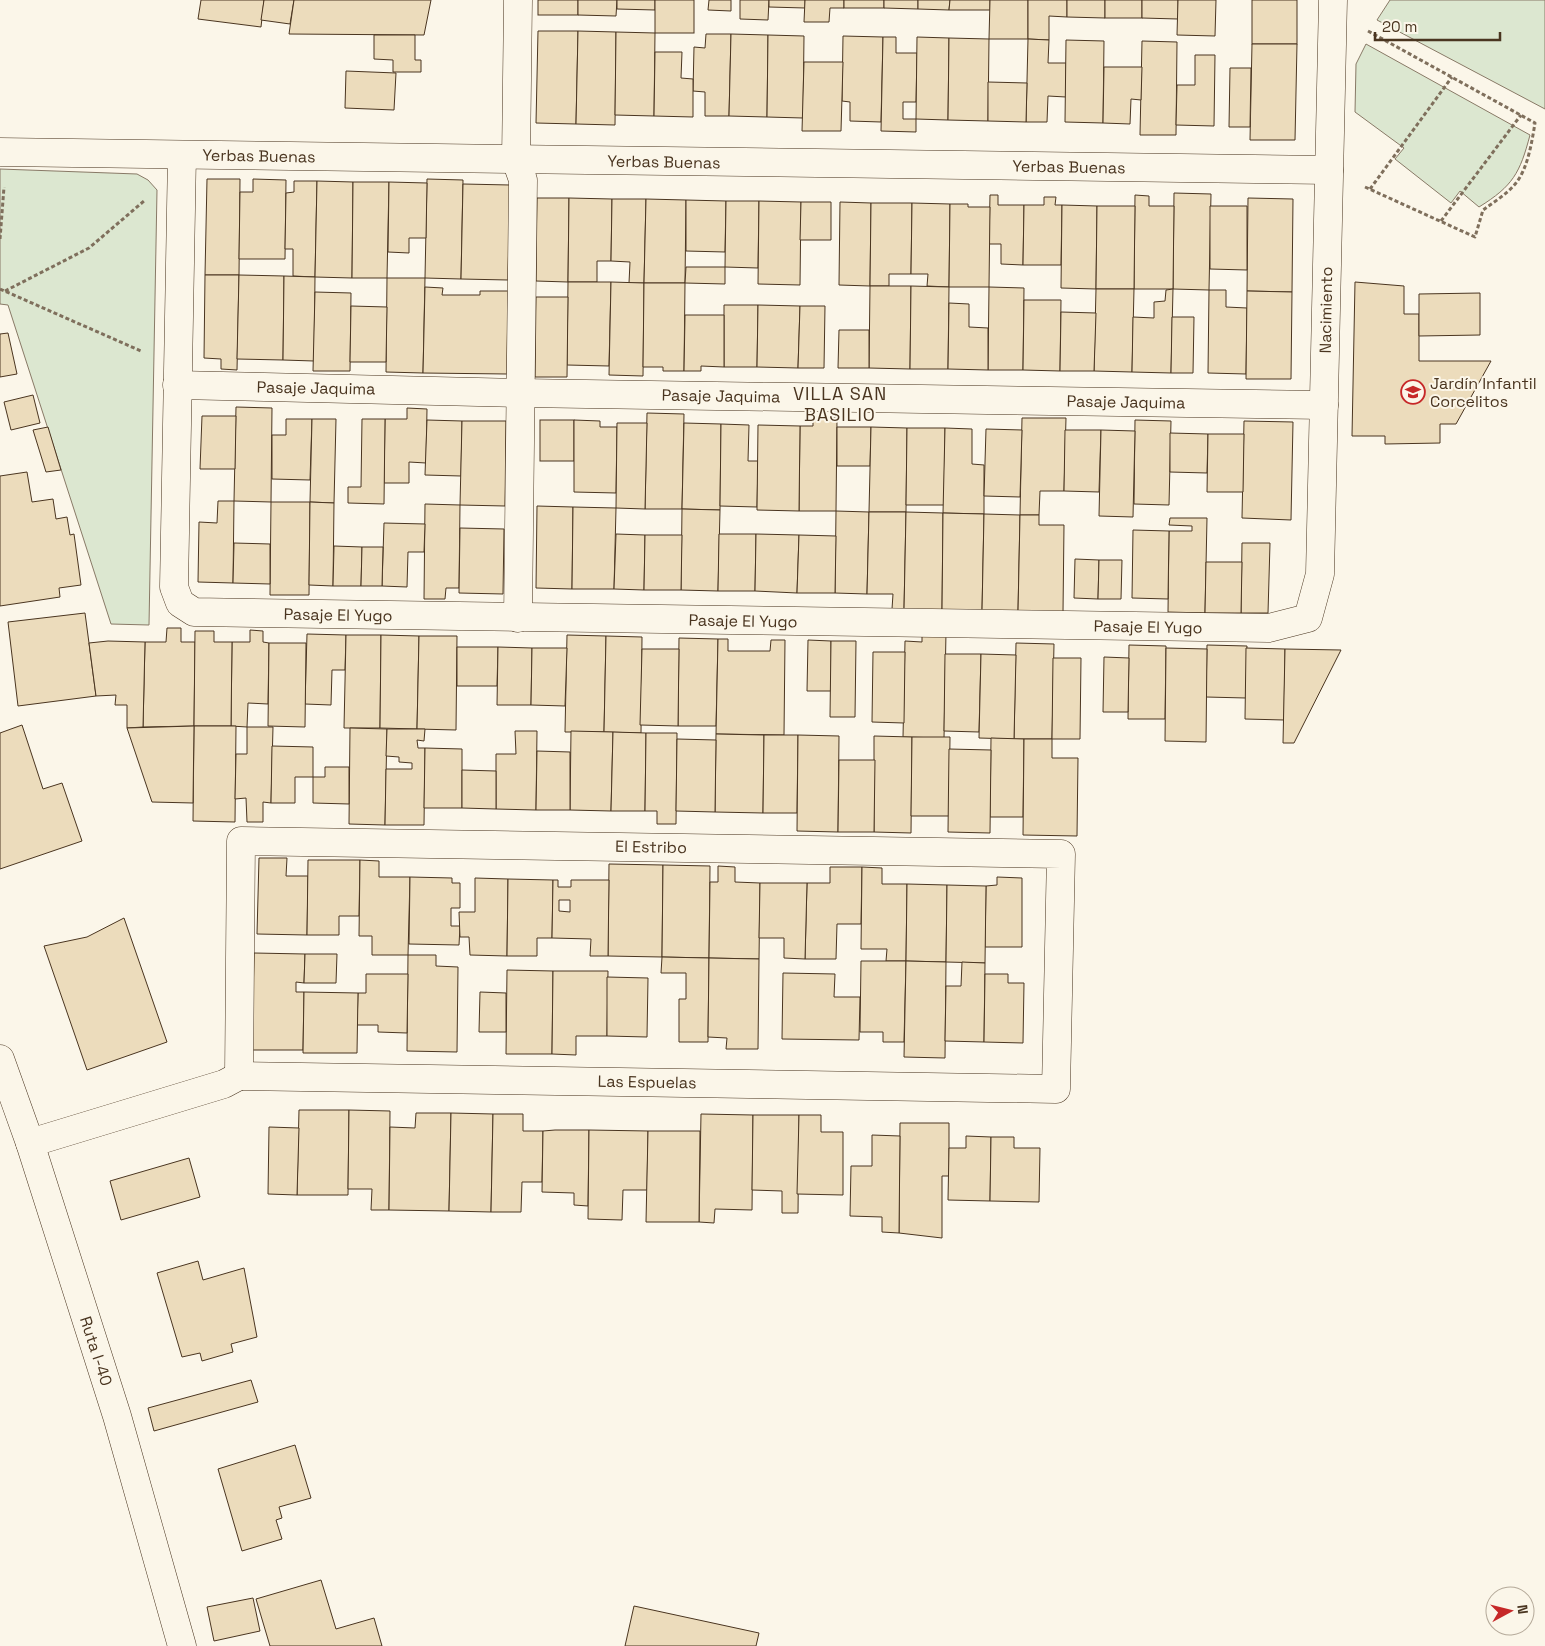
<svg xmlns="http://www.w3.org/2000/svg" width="1545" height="1646" font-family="'Space Grotesk',sans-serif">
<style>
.green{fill:#dce7d0;stroke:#887966}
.building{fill:#ecdcbc;stroke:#4a3520;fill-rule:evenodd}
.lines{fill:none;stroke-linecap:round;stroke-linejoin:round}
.minor-casing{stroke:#4a3520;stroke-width:29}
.path{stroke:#7f6f5c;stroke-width:3;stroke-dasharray:4 2.5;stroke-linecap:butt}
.minor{stroke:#fbf6e9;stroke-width:28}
.labels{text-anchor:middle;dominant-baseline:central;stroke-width:4;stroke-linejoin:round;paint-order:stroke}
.street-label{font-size:16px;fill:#4a3520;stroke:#fbf6e9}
.poi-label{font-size:16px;fill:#4a3520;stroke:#fbf6e9;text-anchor:start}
.neighbourhood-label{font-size:18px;letter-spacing:1px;fill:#4a3520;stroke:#fbf6e9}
</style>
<rect width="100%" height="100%" fill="#fbf6e9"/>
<g class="green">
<polygon points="1390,0 1545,0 1545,109 1377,20"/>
<path d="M1366 44 1530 135C1520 173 1513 186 1479 207L1460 191 1451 203 1395 159 1404 148 1355 112 1356 64Z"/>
<polygon points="0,169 137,174 148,180 157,190 149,625 111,624 8,305 0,304"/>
</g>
<g class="building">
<polygon points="201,0 264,0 261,27 198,19"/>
<polygon points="264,0 294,0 290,24 261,20"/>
<polygon points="294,0 431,0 424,35 289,34"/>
<rect x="538" y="0" width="40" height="15"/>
<polygon points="578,0 617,0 616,16 578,15"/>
<polygon points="617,0 655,0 655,10 617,9"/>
<rect x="655" y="0" width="39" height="33"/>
<polygon points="709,0 731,0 731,11 708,10"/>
<polygon points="740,0 769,0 768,20 740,19"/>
<polygon points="769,0 805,0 805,8 769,7"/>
<polygon points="805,0 844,0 844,8 830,8 829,22 804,22"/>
<rect x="844" y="0" width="40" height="8"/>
<polygon points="884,0 918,0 918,9 884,8"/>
<polygon points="918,0 950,0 949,10 918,9"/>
<polygon points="950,0 990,0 990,10 949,10"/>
<polygon points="990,0 1028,0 1028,39 989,39"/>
<polygon points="1028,0 1067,0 1067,17 1049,16 1049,40 1028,39"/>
<polygon points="1067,0 1105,0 1105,18 1067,17"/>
<rect x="1105" y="0" width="37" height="18"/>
<polygon points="1142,0 1178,0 1178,19 1142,18"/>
<polygon points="1178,0 1216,0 1215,36 1177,35"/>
<rect x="1252" y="0" width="45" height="44"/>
<polygon points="538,31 578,31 576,124 536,123"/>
<polygon points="578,31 616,32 615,125 576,124"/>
<polygon points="616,32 655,33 654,116 615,115"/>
<polygon points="706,34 731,34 729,116 705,116 705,92 693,91 694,47 705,48"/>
<polygon points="731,34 768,35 767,117 729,116"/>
<polygon points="374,35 415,35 415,60 421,60 421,72 393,72 393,60 374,59"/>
<polygon points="768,35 804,36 803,118 767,117"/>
<polygon points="843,36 883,37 881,122 850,121 850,102 842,101"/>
<polygon points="883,37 896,37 896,53 917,53 916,102 903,102 903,119 916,119 916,132 881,131"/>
<polygon points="917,37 949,38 948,120 916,119"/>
<polygon points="949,38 989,39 988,121 948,120"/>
<polygon points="1028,39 1049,40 1048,63 1066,63 1066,97 1048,96 1047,122 1026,122"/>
<polygon points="1066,40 1104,41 1103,123 1065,122"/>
<polygon points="1142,41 1177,42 1176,135 1140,135"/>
<polygon points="1252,44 1297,44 1295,140 1250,140"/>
<polygon points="655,52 682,52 681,78 693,79 693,117 654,116"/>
<polygon points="1195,55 1215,55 1214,126 1176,125 1177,85 1195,85"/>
<polygon points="804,62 843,62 841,131 802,131"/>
<polygon points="1104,67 1142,67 1141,100 1131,99 1130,124 1103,123"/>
<polygon points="1230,68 1251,68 1250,127 1229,127"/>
<polygon points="346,71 396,73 394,110 345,108"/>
<polygon points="988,82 1027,83 1026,122 988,121"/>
<polygon points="207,179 240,179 239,275 205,275"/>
<polygon points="253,179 286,180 285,259 239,259 240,192 253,192"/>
<polygon points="427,179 463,180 461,279 425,278"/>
<polygon points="294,181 317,181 315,277 293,276 293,249 285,249 286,193 294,192"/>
<polygon points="317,181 353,182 352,278 315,277"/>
<polygon points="353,182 389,182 387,278 352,278"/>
<polygon points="389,182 427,183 426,238 409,238 409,253 388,252"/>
<polygon points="463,184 510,185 508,280 461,279"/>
<polygon points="1174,193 1211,194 1209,290 1173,289"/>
<polygon points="990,195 998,195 998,205 1024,205 1023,265 1001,264 1001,244 989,244"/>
<polygon points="1135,195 1149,196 1149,206 1174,206 1173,289 1134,289"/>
<polygon points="1044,197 1056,197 1055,205 1062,205 1061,265 1023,265 1024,205 1044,205"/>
<polygon points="537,198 569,198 568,282 536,281"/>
<polygon points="569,198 612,199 611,261 597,261 597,282 568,282"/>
<polygon points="1248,198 1293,199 1292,292 1247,291"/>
<polygon points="612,199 646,199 644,283 629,283 630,262 611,261"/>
<polygon points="646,199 686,200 685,283 644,283"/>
<polygon points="686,200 726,201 725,252 686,251"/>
<polygon points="726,201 759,201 758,268 725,267"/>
<polygon points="759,201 801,202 800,285 758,284"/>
<polygon points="801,202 831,202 831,240 800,240"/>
<polygon points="840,202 871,203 870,286 839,285"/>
<polygon points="871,203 912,203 911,274 889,274 889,286 870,286"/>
<polygon points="912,203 950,204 949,287 927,286 928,274 911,274"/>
<polygon points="950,204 968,204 968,207 990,207 989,287 949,287"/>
<polygon points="1062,205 1097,206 1096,289 1061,288"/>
<polygon points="1097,206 1135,206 1134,289 1096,289"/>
<polygon points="1210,206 1247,206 1247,270 1210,269"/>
<polygon points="686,267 725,267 725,284 685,283"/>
<polygon points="205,275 239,275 237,370 221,369 221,359 204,358"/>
<polygon points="239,275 284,276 283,360 237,359"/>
<polygon points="284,276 315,277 314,361 283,360"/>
<polygon points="387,278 425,278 423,373 386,372"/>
<polygon points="568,282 611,282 609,366 567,365"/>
<polygon points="611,282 644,283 643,376 609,375"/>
<polygon points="1355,282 1404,286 1404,314 1419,314 1419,361 1491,361 1456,424 1440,424 1440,443 1385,444 1385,436 1352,436"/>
<polygon points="644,283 685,283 684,371 663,371 663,367 643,367"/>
<polygon points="870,286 911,286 910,369 869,368"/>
<polygon points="911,286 949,287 948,369 910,369"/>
<polygon points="425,287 443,288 442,295 480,295 480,291 508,291 507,374 423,373"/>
<polygon points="989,287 1024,288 1023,370 988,370"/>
<polygon points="1096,289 1134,289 1132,372 1094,371"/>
<polygon points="1173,289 1171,373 1132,372 1133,317 1154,318 1154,302 1165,301 1166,290"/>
<polygon points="1209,290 1226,290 1226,307 1247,308 1246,374 1208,373"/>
<polygon points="1247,291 1292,292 1291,379 1246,379"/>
<polygon points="315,292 351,293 350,371 313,371"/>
<polygon points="1480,293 1480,335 1419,336 1419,294"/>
<polygon points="536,297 568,297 567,377 535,377"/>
<polygon points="1024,300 1061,300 1060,371 1023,370"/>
<polygon points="949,303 969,304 969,327 988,328 988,370 948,369"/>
<polygon points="724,305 758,305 757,367 724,367"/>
<polygon points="758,305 800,306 798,368 757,367"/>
<polygon points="351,306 387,307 386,362 350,362"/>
<polygon points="800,306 825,306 824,368 798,368"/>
<polygon points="1061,312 1096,313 1094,371 1060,371"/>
<polygon points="685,315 724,315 724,367 701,366 701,371 684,371"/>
<polygon points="1172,317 1194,317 1193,373 1171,373"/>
<polygon points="839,330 869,330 869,368 838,368"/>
<polygon points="8,333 17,374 0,377 0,334"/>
<polygon points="33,395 40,423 11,430 4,402"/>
<polygon points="236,407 272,408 271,502 234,501"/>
<polygon points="407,408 427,409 426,463 409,462 409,483 384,483 385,419 407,419"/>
<polygon points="647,413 684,414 682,509 645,509"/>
<polygon points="202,416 236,416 235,469 200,469"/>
<polygon points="813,417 837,418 836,511 799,511 800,426 813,426"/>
<polygon points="1022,418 1066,418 1064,491 1040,491 1039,515 1020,515"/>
<polygon points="286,419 312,419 310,480 272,479 272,435 286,435"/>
<polygon points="312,419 336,419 334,503 310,502"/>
<polygon points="362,419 385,419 384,504 348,503 348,487 361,487"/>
<polygon points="427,420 462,421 461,476 425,475"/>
<rect x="540" y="420" width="34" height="41"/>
<polygon points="574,420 600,421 600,427 617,427 616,493 574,492"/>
<polygon points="1135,420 1171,421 1169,505 1134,504"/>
<polygon points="462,421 506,421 505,506 460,505"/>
<polygon points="1244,421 1293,422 1291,520 1242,518"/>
<polygon points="617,423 647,423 645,509 616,508"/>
<polygon points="684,423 721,424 720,510 682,509"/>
<polygon points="721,424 749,425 748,461 758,461 757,507 720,506"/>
<polygon points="758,425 800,426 799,511 757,510"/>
<polygon points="48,427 61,470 46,472 33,430"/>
<polygon points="837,427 871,427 870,466 837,466"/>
<polygon points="871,427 907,428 906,512 869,512"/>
<polygon points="907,428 945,428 944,505 906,505"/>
<polygon points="945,428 972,429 972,464 984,465 984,514 943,513"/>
<polygon points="986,429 1022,430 1020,497 984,496"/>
<polygon points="1065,430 1101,430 1099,492 1064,491"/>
<polygon points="1101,430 1135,431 1133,517 1099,516"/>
<polygon points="1170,433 1208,434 1207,473 1170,472"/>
<polygon points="1208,434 1244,434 1243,492 1207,492"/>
<polygon points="27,472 32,502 53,499 56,519 67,517 70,535 74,534 81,585 59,588 60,597 0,606 0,476"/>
<polygon points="218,501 234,501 233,583 198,582 199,522 217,523"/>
<polygon points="271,502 310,502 309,595 270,595"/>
<polygon points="310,502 334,503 333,586 309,585"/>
<polygon points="425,504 460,505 459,588 446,588 445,599 424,599"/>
<polygon points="537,506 573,507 572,589 536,588"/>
<polygon points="573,507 616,508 614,589 572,589"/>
<polygon points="682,509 720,510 718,591 681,590"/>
<polygon points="836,511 869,512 867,594 835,593"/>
<polygon points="869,512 906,512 904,610 892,609 893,594 867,594"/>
<polygon points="906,512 943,513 942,610 904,610"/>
<polygon points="943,513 984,514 982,611 942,610"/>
<polygon points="984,514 1020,515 1018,612 982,611"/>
<polygon points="1020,515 1039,515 1039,525 1064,525 1063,612 1018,612"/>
<polygon points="1170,518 1207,518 1205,613 1168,612 1169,531 1192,531 1192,526 1169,525"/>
<polygon points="384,523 425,524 424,552 408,552 407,587 382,586"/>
<polygon points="460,528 504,529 503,594 459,593"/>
<polygon points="1133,530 1169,531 1168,599 1132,598"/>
<polygon points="616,534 645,535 644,590 614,589"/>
<polygon points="719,534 756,534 755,591 718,591"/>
<polygon points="756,534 799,535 797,593 755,591"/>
<polygon points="645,535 682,535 681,590 644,590"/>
<polygon points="799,535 836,536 835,593 797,593"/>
<polygon points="234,543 270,544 270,584 233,583"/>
<polygon points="1242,543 1270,543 1268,613 1241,613"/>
<polygon points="334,546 362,547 361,586 333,586"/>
<polygon points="362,547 383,547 382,586 361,586"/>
<polygon points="1075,559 1099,560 1098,599 1074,598"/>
<polygon points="1099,560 1122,560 1121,599 1098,599"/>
<polygon points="1206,562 1242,562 1241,613 1205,613"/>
<polygon points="85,613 96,696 18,706 8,622"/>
<polygon points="167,628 181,628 181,642 195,642 194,726 143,727 145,642 166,642"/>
<polygon points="250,630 263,631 263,642 269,643 268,704 248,703 247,727 231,726 232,642 250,642"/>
<polygon points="195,631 214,631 214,642 232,642 231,726 194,726"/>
<polygon points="922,632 946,632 944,738 903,737 905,641 922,642"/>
<polygon points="307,634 346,635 345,670 332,670 331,705 305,704"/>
<polygon points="346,635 381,635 380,728 344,728"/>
<polygon points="381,635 419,636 417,729 380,728"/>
<polygon points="567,635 606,636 604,732 565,732"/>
<polygon points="419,636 457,636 456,730 417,729"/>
<polygon points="606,636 642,637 641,733 604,732"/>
<polygon points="679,638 718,639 716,726 678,726"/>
<polygon points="718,639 728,639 728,651 770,651 771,640 785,640 784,735 716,734"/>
<polygon points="808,640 831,641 831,691 807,691"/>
<polygon points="108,641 145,642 143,727 127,728 127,705 115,705 116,695 96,696 89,643"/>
<polygon points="831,641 856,641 855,717 830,717"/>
<polygon points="269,643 306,643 305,727 268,726"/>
<polygon points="1016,643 1054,644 1052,739 1014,739"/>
<polygon points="1129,645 1166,646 1165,719 1128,719"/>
<polygon points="1207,645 1247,646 1246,698 1206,697"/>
<polygon points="457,647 498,647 497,686 457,686"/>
<polygon points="498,647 532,648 531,705 497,705"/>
<polygon points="532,648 567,648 565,706 531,705"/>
<polygon points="1166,648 1207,649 1206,742 1165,741"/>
<polygon points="1246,648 1285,649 1284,720 1245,719"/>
<polygon points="642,649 679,649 678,726 640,725"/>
<polygon points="1285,649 1341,650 1294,743 1283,743"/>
<polygon points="873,652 905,652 904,723 872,722"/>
<polygon points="945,654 981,654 979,732 944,731"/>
<polygon points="981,654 1016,655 1014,739 979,738"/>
<polygon points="1104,657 1129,658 1128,712 1103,712"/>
<polygon points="1053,658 1081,658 1080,739 1052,739"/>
<polygon points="22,725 43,789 62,783 82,841 0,869 0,733"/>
<polygon points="194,726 236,726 235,822 193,821"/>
<polygon points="194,726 193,803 152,802 127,728"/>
<polygon points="247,727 273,727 271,803 263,802 263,822 247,822 246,798 235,799 236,754 247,754"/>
<polygon points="350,728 387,729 385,825 349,824"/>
<polygon points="387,729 425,729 424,741 417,740 418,748 425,748 424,825 385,825 386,769 412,769 412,763 399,762 399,757 386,756"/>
<polygon points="515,731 537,731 536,810 496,809 496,754 516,754"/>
<polygon points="571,731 613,732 611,811 570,810"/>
<polygon points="613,732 646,733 645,811 611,811"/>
<polygon points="646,733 677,733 676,824 657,824 657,811 645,811"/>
<polygon points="716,734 764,735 763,813 715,812"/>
<polygon points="764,735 798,735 797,813 763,813"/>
<polygon points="798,735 839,736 838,832 797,831"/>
<polygon points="874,736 912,737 911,833 874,832"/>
<polygon points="912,737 950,737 949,816 911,816"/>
<polygon points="991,738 1024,739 1023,817 990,817"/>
<polygon points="677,739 716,740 715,812 676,811"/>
<polygon points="1024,739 1052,739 1052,758 1078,758 1077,836 1023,835"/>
<polygon points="272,746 313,747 313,777 295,777 295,803 271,803"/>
<polygon points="425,748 462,749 462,808 424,808"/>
<polygon points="949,749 991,750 990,833 948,832"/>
<polygon points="537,751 570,752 570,810 536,810"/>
<polygon points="839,760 875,760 874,832 838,832"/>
<polygon points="325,767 349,767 349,804 313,803 313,777 325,777"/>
<polygon points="462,770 496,771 496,809 462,808"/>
<polygon points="259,858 287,858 286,876 308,876 307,935 257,934"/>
<polygon points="308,860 360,860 359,916 339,916 339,935 307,935"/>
<polygon points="360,860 379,861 379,877 410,877 408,955 372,955 372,936 359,936"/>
<polygon points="609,864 663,865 662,957 608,956"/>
<polygon points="663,865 710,866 709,958 662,957"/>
<polygon points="718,866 735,867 735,882 760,883 759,959 709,958 710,882 718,882"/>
<polygon points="830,867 862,867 861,924 837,924 836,959 805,959 807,883 830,883"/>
<polygon points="862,867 882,868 882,884 907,884 906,961 886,961 887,949 861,949"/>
<polygon points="410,877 452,878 452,883 460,883 460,908 451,908 451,926 460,926 459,945 409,944"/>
<polygon points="997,877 1022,878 1022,947 985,947 986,886 997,885"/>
<polygon points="475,878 508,879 507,956 470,955 469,937 460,937 459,912 475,912"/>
<polygon points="508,879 553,880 552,938 537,938 537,956 507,956"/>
<path d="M553 880H558V887H571V880H609L608 956H590L591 939 552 938ZM559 900H570V912L559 911Z"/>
<polygon points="760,883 807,883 805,959 784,958 784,938 759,938"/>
<polygon points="907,884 947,885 946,962 906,961"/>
<polygon points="947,885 986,886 985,963 946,962"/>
<polygon points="124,918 167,1042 87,1070 44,946 87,937"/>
<polygon points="254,953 305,954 304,983 296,982 296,992 304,992 303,1050 252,1050"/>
<polygon points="305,954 337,954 336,983 304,983"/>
<polygon points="408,955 436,955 436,966 458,967 457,1052 407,1051"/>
<polygon points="662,957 709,958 708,1042 679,1042 679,999 686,999 686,973 661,973"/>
<polygon points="709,958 759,959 758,1049 726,1049 727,1038 708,1037"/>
<polygon points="861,961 906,961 904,1042 883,1042 883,1032 860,1032"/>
<polygon points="906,961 946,962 945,1058 904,1057"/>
<polygon points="962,962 985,963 984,1042 945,1041 946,986 961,986"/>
<polygon points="507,970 553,971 552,1054 506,1054"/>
<polygon points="553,971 608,971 607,1036 576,1036 576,1055 552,1054"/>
<polygon points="783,973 835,974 834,997 860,997 859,1040 782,1039"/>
<polygon points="366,974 408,974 407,1033 378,1032 378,1025 357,1025 358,993 366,993"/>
<polygon points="985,974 1008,974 1008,983 1024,983 1023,1043 984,1042"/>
<polygon points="607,977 648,978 647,1037 607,1036"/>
<polygon points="304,992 358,993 357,1053 303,1053"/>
<polygon points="480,992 506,993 506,1032 479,1032"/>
<polygon points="299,1110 349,1110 348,1195 297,1195"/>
<polygon points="349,1110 390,1111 389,1210 371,1210 372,1189 348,1189"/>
<polygon points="416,1113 451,1113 449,1211 389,1210 390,1127 415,1128"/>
<polygon points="451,1113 493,1114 491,1212 449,1211"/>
<polygon points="493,1114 523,1114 523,1131 543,1131 542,1182 522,1182 521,1212 491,1212"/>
<polygon points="701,1114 753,1115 752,1210 715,1209 714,1223 699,1222"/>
<polygon points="753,1115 799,1115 798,1213 782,1213 782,1191 752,1190"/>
<polygon points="799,1115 821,1115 821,1132 843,1132 843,1195 797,1194"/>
<polygon points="900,1123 949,1123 949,1176 942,1176 942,1238 899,1233"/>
<polygon points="269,1127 299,1128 297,1195 268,1194"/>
<polygon points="555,1130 589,1130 588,1206 574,1205 574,1193 542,1192 543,1131"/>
<polygon points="589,1130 648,1131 647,1190 623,1190 622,1220 588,1219"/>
<polygon points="648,1131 700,1131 699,1222 646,1222"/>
<polygon points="872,1135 900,1136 899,1233 882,1232 882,1217 850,1216 851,1166 872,1166"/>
<polygon points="966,1136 991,1137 990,1201 948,1200 949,1148 966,1148"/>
<polygon points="991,1137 1014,1137 1014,1148 1040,1148 1039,1202 990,1201"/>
<polygon points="189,1158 200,1197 121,1220 110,1181"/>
<polygon points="198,1261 203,1280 244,1268 257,1337 231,1344 233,1352 202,1361 200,1353 182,1357 157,1273"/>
<polygon points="251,1380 258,1402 154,1431 148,1408"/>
<polygon points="295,1445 311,1498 279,1507 282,1518 276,1520 282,1539 242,1551 218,1469"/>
<polygon points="321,1580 336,1629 374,1618 382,1646 270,1646 256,1599"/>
<polygon points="253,1598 260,1631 214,1641 207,1607"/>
<polygon points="634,1606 759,1633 756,1646 625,1646"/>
</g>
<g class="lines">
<g class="minor-casing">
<g id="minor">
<polyline points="0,152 1329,170"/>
<polyline points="182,155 174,587 180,603 194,612 1269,628 1308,618 1320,574 1333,0"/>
<polyline points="177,385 521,393 1324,405"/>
<polyline points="518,618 523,180 516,160 518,0"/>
<polygon points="241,841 1061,854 1056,1089 239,1076"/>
<polyline points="0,1059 30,1143 117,1416 182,1646"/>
<polyline points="30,1143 224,1084 239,1076"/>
</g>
</g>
<g class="path">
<path d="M1365 187 1475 237 1483 210C1494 202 1507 194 1516 183 1528 168 1532 141 1535 123L1368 31"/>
<polyline points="1370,189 1452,77"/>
<polyline points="1441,221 1521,115"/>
<polyline points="0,239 4,187"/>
<polyline points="0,289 141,351"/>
<polyline points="5,291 89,248 144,201"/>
</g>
<use href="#minor" class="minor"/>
</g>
<defs>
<g id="school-ring" transform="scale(1.25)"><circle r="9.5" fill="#fbf6e9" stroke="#c62828" stroke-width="1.5"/><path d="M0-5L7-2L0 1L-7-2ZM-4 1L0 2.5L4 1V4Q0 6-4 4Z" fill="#c62828"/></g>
</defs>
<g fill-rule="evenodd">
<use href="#school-ring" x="1413" y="392"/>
</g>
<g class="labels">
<g class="street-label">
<text transform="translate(259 156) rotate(1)">Yerbas Buenas</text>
<text transform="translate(664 162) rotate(1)">Yerbas Buenas</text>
<text transform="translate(1069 167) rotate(1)">Yerbas Buenas</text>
<text transform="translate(1326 310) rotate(-89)">Nacimiento</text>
<text transform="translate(316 388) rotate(1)">Pasaje Jaquima</text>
<text transform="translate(721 396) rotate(1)">Pasaje Jaquima</text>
<text transform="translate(1126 402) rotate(1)">Pasaje Jaquima</text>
<text transform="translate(338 615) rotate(1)">Pasaje El Yugo</text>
<text transform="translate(743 621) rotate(1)">Pasaje El Yugo</text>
<text transform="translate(1148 627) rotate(1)">Pasaje El Yugo</text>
<text transform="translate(651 847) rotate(1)">El Estribo</text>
<text transform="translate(647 1082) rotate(1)">Las Espuelas</text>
<text transform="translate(96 1351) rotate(72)">Ruta I-40</text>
</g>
<g class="poi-label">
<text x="1430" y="383">Jardín Infantil<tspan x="1430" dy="18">Corcelitos</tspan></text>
</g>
<g class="neighbourhood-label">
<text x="840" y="393">VILLA SAN<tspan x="840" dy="21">BASILIO</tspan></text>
</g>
</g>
<g transform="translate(1510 1611) rotate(83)"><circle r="24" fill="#fbf6e9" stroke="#b4a999"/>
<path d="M0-4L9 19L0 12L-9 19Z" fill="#c62828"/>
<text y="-8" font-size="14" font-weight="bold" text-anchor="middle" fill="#4a3520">N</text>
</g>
<path d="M1375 32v8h125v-8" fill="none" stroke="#4a3520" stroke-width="2.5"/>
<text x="1382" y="32" font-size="15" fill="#4a3520" stroke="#fbf6e9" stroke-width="4" paint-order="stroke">20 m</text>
</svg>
